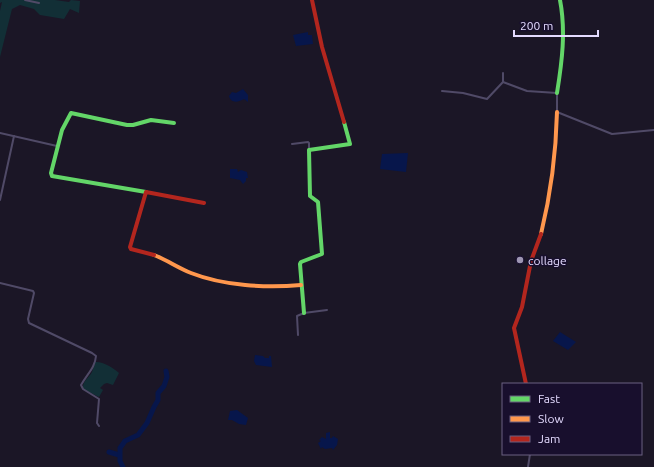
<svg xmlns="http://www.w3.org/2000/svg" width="654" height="467" font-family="Ubuntu,sans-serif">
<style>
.green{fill:#122f36}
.water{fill:#07164b}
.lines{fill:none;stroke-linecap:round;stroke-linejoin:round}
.river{stroke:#07164b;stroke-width:5}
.street{stroke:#504a67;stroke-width:2}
.fast{stroke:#63d668;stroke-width:4}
.slow{stroke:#ff974d;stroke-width:4}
.jam{stroke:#b3261e;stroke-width:4}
.poi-dot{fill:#9e96b3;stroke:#180f2d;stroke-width:1.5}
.labels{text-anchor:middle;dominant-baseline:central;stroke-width:3;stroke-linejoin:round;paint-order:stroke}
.poi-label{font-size:12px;fill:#e4dbff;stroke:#180f2d;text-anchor:start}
</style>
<rect width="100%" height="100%" fill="#1b1626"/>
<g class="green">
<polygon points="0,0 55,0 69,2 71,0 80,1 79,13 70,9 64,19 40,15 34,9 20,5 12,9 0,57 0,11 2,2 0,3"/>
<path d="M95 362C102 361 114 368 119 373L113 385 107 383 104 384 100 388 103 390 99 397 83 389C82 381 89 378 92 372 93 369 94 365 95 362Z"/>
</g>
<g class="water">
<polygon points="308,32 308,35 312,35 313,44 296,46 293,35"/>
<path d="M243 89 248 95V102L244 99C239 102 231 104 229 96L232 92 236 93Z"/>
<polygon points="408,153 406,172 380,169 382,154"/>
<polygon points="230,169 237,169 238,172 241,170 247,172 248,178 246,178 246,181 243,184 240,180 230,178"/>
<polygon points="560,332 576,342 568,350 553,341"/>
<polygon points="255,355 263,356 265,358 269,358 269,356 271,356 272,367 256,365 254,361"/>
<polygon points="237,410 248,418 246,425 239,424 232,420 228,420 230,411"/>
<polygon points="330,432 330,438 332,438 333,436 338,439 337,445 333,450 332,448 325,449 322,447 321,449 318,443 321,441 319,440 322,437 326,439 326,433"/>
</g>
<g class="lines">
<g class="river">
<polyline points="109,452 119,455"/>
<polyline points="123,467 120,461 120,448 125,441 138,435 147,423 154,407 158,400 158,393 164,386 167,377 166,371"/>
</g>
<g class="street">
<polyline points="25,0 39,3"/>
<polyline points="503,82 503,73"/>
<polyline points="442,91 463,93 487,99 503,82 527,91 557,93 557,112 612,134 654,130"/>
<polyline points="0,133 57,146"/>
<polyline points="292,144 308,142 309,143 309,150"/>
<polyline points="0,200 14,136"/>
<path d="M0 283 33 291 34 293 28 319 29 323 92 353 96 356C95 368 87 374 81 385L83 389 99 399 97 423 99 426"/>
<polyline points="298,335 297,316 304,313 327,310"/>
<polyline points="528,467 530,454"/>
</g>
<g class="fast">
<path d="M557 93C562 62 566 31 560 0"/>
<polyline points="146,192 52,176 51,173 62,130 71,113 127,125 133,125 151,120 174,123"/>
<polyline points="304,313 300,264 301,262 322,254 318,202 310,196 309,150 350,144 344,122"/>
</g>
<g class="slow">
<path d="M541 234C551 193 556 155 557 112"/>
<path d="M154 255C167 260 178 268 191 273 224 286 266 288 301 285"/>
</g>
<g class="jam">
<polyline points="312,0 322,47 344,122"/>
<polyline points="154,255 131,249 130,247 146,192 204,203"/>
<polyline points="526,384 514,328 522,307 531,261 541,234"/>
</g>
</g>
<circle class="poi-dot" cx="520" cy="260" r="4"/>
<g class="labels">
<g class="poi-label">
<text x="528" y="260">collage</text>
</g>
</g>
<rect x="502" y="383" width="140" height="72" fill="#180f2d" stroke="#6a6181"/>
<rect x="510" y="396" width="20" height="6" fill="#63d668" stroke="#6a6181"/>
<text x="538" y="403" font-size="12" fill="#e4dbff">Fast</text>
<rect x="510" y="416" width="20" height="6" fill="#ff974d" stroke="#6a6181"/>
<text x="538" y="423" font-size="12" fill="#e4dbff">Slow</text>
<rect x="510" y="436" width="20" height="6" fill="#b3261e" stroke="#6a6181"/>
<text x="538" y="443" font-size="12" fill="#e4dbff">Jam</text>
<path d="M514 30v6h84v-6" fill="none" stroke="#e4dbff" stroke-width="2"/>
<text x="520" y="30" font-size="12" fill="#e4dbff" stroke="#180f2d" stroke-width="3" paint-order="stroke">200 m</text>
</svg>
